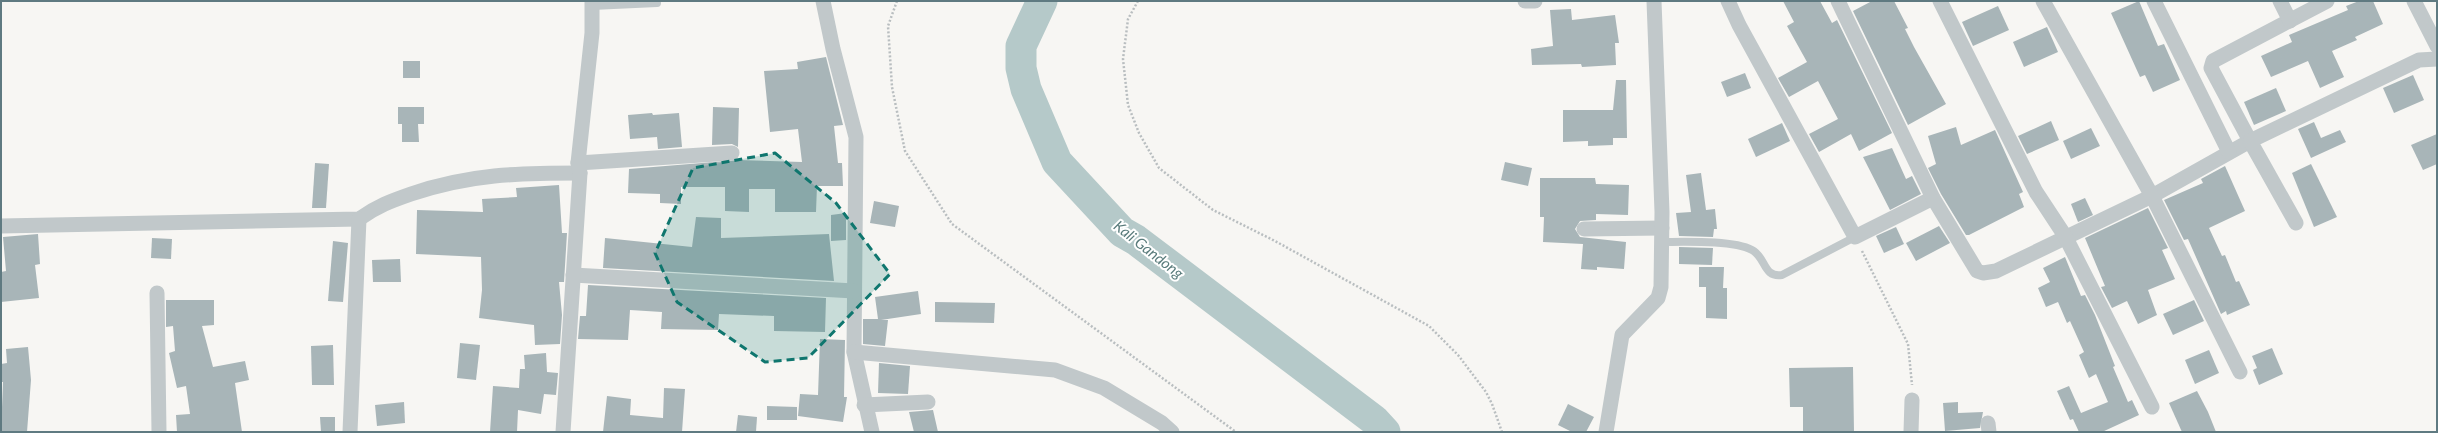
<svg xmlns="http://www.w3.org/2000/svg" width="2438" height="433" font-family="Lato,sans-serif">
<style>
.lines{fill:none;stroke-linecap:round;stroke-linejoin:round}
.river{stroke:#b5c9c9;stroke-width:31}
.building{fill:#a8b5b8}
.path{stroke:#b9bec0;stroke-width:2.5;stroke-dasharray:2 2;stroke-linecap:butt}
.lane{stroke:#c1c8ca;stroke-width:8}
.street{stroke:#c1c8ca;stroke-width:15}
.marked{fill:#0f766e;fill-opacity:0.2;stroke:#0f766e;stroke-width:3;stroke-dasharray:8 5;stroke-linejoin:round}
.labels{text-anchor:middle;dominant-baseline:central;stroke-width:4;stroke-linejoin:round;paint-order:stroke}
.water-label{font-size:15px;font-style:italic;fill:#5a7c7c;stroke:#fff}
</style>
<rect width="100%" height="100%" fill="#f7f6f3"/>
<g class="lines">
<polyline class="river" points="1042,1 1021,46 1021,68 1026,89 1057,162 1122,232 1136,240 1374,420 1385,432"/>
</g>
<g class="building">
<polygon points="1783,1 1820,1 1832,23 1837,20 1892,133 1859,151 1851,134 1819,152 1809,134 1838,119 1818,81 1789,97 1778,78 1807,62 1787,26 1794,22"/>
<polygon points="1872,1 1894,1 1908,28 1905,29 1914,47 1946,104 1908,125 1853,11"/>
<polygon points="2139,1 2158,46 2164,44 2180,80 2153,92 2145,75 2140,77 2111,13"/>
<polygon points="2359,1 2373,1 2383,24 2355,37 2357,40 2332,51 2344,77 2320,88 2308,61 2271,77 2261,56 2292,42 2289,35 2348,10 2346,6"/>
<polygon points="1998,6 2009,30 1973,46 1962,22"/>
<polygon points="1571,9 1572,20 1615,15 1619,43 1615,43 1616,65 1582,67 1581,64 1532,65 1531,49 1553,46 1550,10"/>
<polygon points="2047,27 2058,52 2024,67 2013,42"/>
<polygon points="826,57 843,125 834,126 838,163 842,163 843,186 817,186 816,212 775,212 775,189 749,189 749,212 725,211 725,187 681,187 681,204 660,203 660,194 628,193 629,169 738,160 802,162 798,129 770,132 764,71 798,69 797,62"/>
<rect x="403" y="61" width="17" height="17"/>
<polygon points="1745,73 1751,88 1727,97 1721,82"/>
<polygon points="2413,75 2424,100 2394,113 2383,88"/>
<polygon points="1616,80 1626,80 1627,138 1613,138 1613,145 1588,146 1588,141 1563,142 1563,110 1613,110"/>
<polygon points="2276,88 2286,111 2254,125 2244,102"/>
<polygon points="398,107 424,107 424,124 418,124 419,142 402,142 402,124 398,124"/>
<polygon points="713,107 739,108 738,147 732,144 712,145"/>
<polygon points="652,113 653,115 679,113 682,147 658,149 657,137 630,139 628,115"/>
<polygon points="2051,121 2059,140 2027,154 2018,136"/>
<polygon points="2314,122 2321,138 2340,130 2346,142 2311,158 2298,129"/>
<polygon points="1782,123 1790,141 1756,157 1748,139"/>
<polygon points="1956,127 1961,145 1995,130 2023,192 2019,194 2024,207 1969,235 1966,235 1941,194 1928,168 1936,164 1928,136"/>
<polygon points="2091,128 2100,146 2071,159 2063,141"/>
<polygon points="2437,134 2437,164 2423,170 2411,145"/>
<polygon points="1892,148 1906,179 1912,176 1921,194 1890,210 1863,157"/>
<polygon points="1505,162 1532,168 1528,186 1501,180"/>
<polygon points="315,163 329,164 326,208 312,208"/>
<polygon points="2311,164 2337,217 2314,227 2292,173"/>
<polygon points="2225,166 2245,211 2209,228 2222,256 2225,255 2236,282 2239,281 2250,305 2227,315 2226,311 2221,314 2188,239 2184,240 2164,200 2203,183 2201,179"/>
<polygon points="1701,173 1706,210 1715,209 1717,229 1714,229 1713,237 1679,236 1676,213 1691,212 1686,175"/>
<polygon points="1540,178 1595,178 1596,184 1629,185 1628,215 1596,214 1596,220 1580,221 1575,229 1580,237 1626,242 1624,269 1597,267 1597,270 1581,269 1583,244 1543,242 1544,217 1540,217"/>
<polygon points="559,185 562,233 567,233 564,282 559,282 562,315 560,344 535,345 534,325 479,318 482,290 481,257 416,254 417,210 483,212 482,199 517,197 516,188"/>
<polygon points="2085,198 2093,215 2078,222 2071,204"/>
<polygon points="874,201 899,206 895,227 870,223"/>
<polygon points="2148,208 2168,248 2162,250 2175,279 2148,290 2157,315 2138,324 2127,301 2112,308 2101,287 2105,286 2085,238"/>
<polygon points="846,213 846,240 831,241 831,215"/>
<polygon points="696,217 721,218 721,238 829,234 834,281 603,268 605,238 692,247"/>
<polygon points="1939,226 1950,243 1916,261 1906,243"/>
<polygon points="1896,227 1904,244 1884,253 1876,236"/>
<polygon points="38,234 40,264 35,265 39,298 1,302 1,272 6,271 3,237"/>
<polygon points="152,238 172,239 171,259 151,258"/>
<polygon points="333,241 348,243 343,302 328,301"/>
<polygon points="1679,247 1713,248 1712,265 1679,264"/>
<polygon points="2065,257 2081,296 2085,295 2095,315 2115,366 2113,367 2128,402 2132,400 2139,415 2102,432 2079,432 2073,419 2070,420 2057,391 2069,386 2081,413 2108,402 2096,374 2089,378 2079,355 2084,352 2070,321 2067,323 2058,302 2046,307 2038,288 2050,282 2043,268"/>
<polygon points="400,259 401,282 373,282 372,260"/>
<polygon points="1699,267 1724,267 1723,288 1727,288 1727,319 1706,318 1706,287 1699,287"/>
<polygon points="588,285 826,298 825,332 774,331 774,316 719,314 718,330 661,329 662,312 630,310 628,340 578,339 580,316 586,316"/>
<polygon points="918,291 921,314 881,320 888,320 885,346 863,344 863,319 878,319 875,297"/>
<polygon points="166,300 214,300 214,325 202,326 213,367 245,361 249,380 235,383 242,432 177,432 176,415 190,414 186,386 177,388 169,353 175,351 173,326 166,327"/>
<polygon points="2194,300 2204,321 2173,335 2163,314"/>
<polygon points="935,302 995,303 994,323 935,322"/>
<polygon points="820,339 845,340 844,397 847,397 843,422 798,416 800,394 818,395"/>
<polygon points="460,343 480,345 476,380 457,378"/>
<polygon points="333,345 334,385 312,385 311,346"/>
<polygon points="28,347 31,380 27,432 1,432 3,382 1,382 1,364 7,363 6,349"/>
<polygon points="2272,348 2283,374 2259,385 2253,370 2257,368 2252,356"/>
<polygon points="2209,350 2219,373 2195,384 2185,360"/>
<polygon points="546,353 547,372 558,373 556,395 544,394 541,414 518,410 517,432 490,432 493,386 519,388 520,369 525,369 524,355"/>
<polygon points="879,363 910,366 908,394 878,393"/>
<polygon points="1853,367 1854,432 1803,432 1803,407 1790,407 1789,368"/>
<polygon points="664,388 685,389 682,432 603,432 607,396 631,399 630,415 663,418"/>
<polygon points="2197,391 2208,412 2216,432 2182,432 2169,403"/>
<polygon points="404,402 405,423 377,426 375,405"/>
<polygon points="1958,402 1958,413 1983,412 1980,428 1945,431 1943,403"/>
<polygon points="1568,404 1594,417 1586,432 1572,432 1558,425"/>
<polygon points="767,406 797,407 797,420 767,420"/>
<polygon points="933,410 938,432 914,432 909,412"/>
<polygon points="738,415 757,417 756,432 736,432"/>
<polygon points="320,417 335,417 335,432 321,432"/>
</g>
<g class="lines">
<g class="path">
<polyline points="897,1 888,26 892,87 905,151 952,224 1236,432"/>
<polyline points="1138,1 1128,19 1123,59 1128,105 1139,133 1159,168 1213,210 1275,241 1429,326 1458,355 1486,392 1492,404 1502,432"/>
<polyline points="1862,251 1908,344 1912,385"/>
</g>
<g class="lane">
<polyline points="592,6 657,3"/>
<path d="M1662 242C1684 242 1733 240 1752 250 1766 257 1763 278 1782 275L1855 237"/>
</g>
<g class="street">
<polyline points="823,1 833,49 856,137 854,352 872,432"/>
<polyline points="1525,1 1535,1"/>
<polyline points="1728,1 1739,25 1855,237 1933,198"/>
<polyline points="1838,1 1933,198 1977,271 1983,273 1996,271 2152,196 2250,141 2211,68 2213,61 2327,1"/>
<polyline points="1940,1 2036,192 2065,236 2152,407"/>
<polyline points="2043,1 2152,196 2240,372"/>
<polyline points="2154,1 2229,152"/>
<polyline points="2280,1 2290,21"/>
<polyline points="2414,1 2437,46"/>
<polyline points="578,163 732,153"/>
<polyline points="2296,223 2250,141 2419,60 2437,59"/>
<path d="M1 226 359 219C377 206 391 201 411 194 470 174 518 173 580 173"/>
<polyline points="1584,229 1662,228"/>
<polyline points="573,275 854,291"/>
<polyline points="157,293 159,432"/>
<polyline points="854,352 1055,370 1104,388 1162,423 1172,432"/>
<polyline points="864,405 928,402"/>
<polyline points="1988,423 1989,432"/>
<polyline points="350,432 359,219"/>
<polyline points="563,432 580,173 578,163 592,33 592,1"/>
<polyline points="1606,432 1622,335 1658,298 1661,287 1662,212 1654,1"/>
<polyline points="1911,432 1912,400"/>
</g>
</g>
<path class="marked" d="M775 153 836 203 890 274 808 358 765 362 677 302 655 253 693 168Z"/>
<g class="labels">
<g class="water-label">
<text transform="translate(1149 249) rotate(38)">Kali Gandong</text>
</g>
</g>
<rect width="2438" height="433" fill="none" stroke="#5f7a81" stroke-width="4"/>
</svg>
